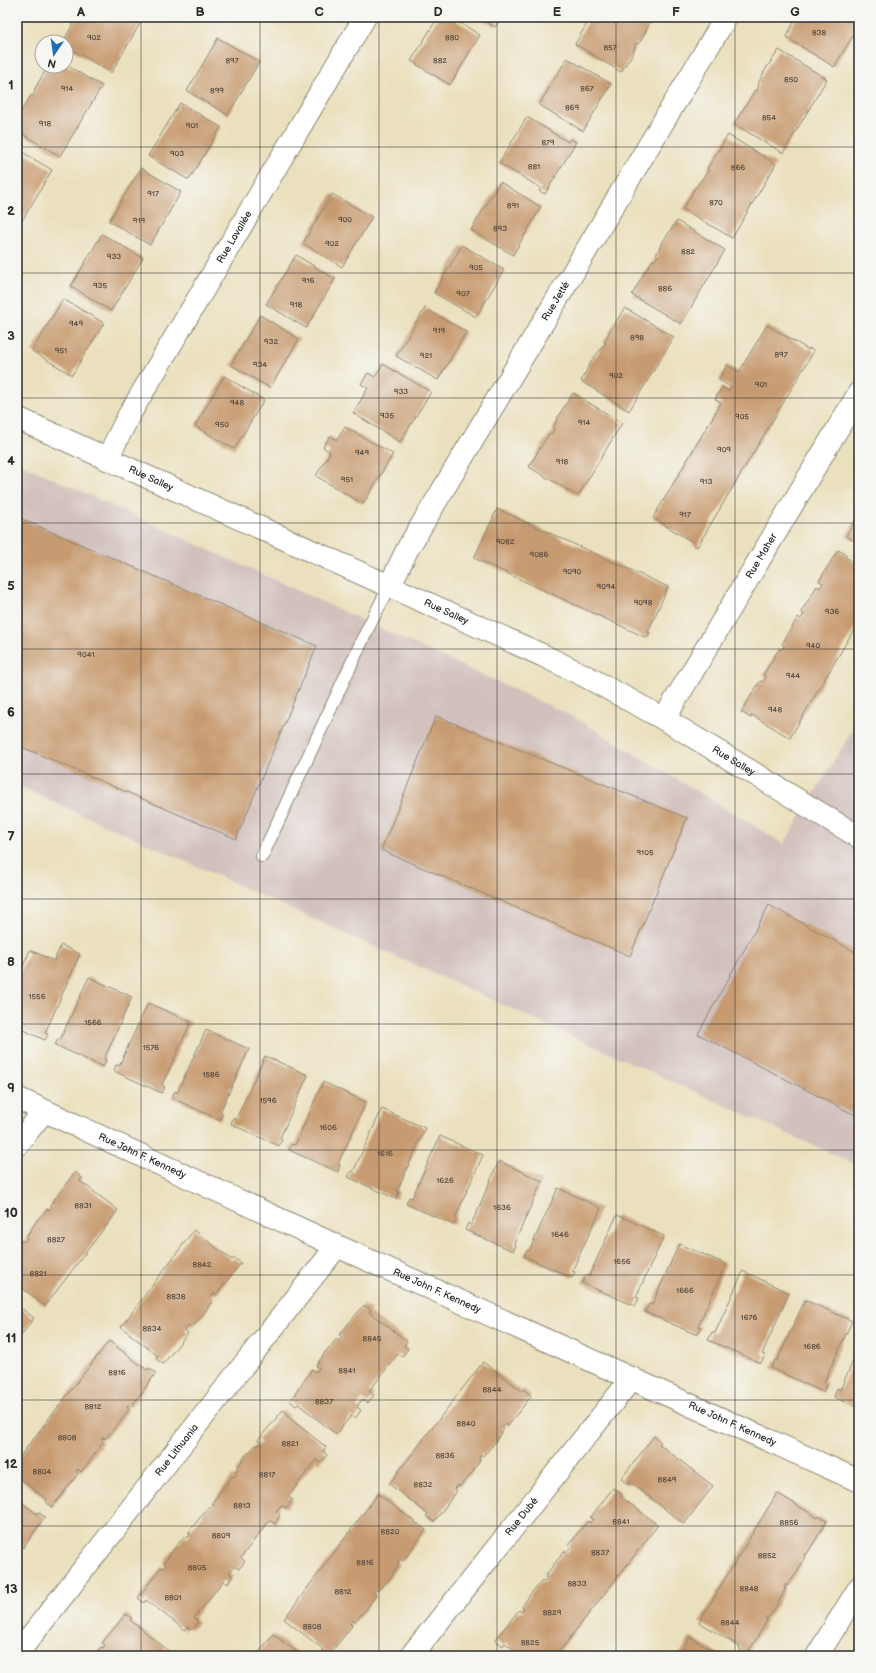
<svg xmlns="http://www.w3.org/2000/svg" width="876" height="1673" font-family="'Balsamiq Sans',sans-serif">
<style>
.industrial{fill:#d1c0bc}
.building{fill:#c79b71}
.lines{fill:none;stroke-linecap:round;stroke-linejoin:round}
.service-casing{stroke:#8b8674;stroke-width:14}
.minor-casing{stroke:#8b8674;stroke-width:24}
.service{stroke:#fff;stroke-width:12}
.minor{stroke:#fff;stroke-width:22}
.grid{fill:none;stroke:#2b2b2b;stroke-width:1;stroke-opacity:0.55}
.labels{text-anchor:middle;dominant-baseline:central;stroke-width:3;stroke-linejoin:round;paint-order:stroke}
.number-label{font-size:8px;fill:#52473c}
.street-label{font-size:10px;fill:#2b2b2b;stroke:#f6f6f2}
.neatline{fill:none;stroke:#2b2b2b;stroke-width:1.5}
.grid-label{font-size:13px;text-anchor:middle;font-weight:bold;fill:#2b2b2b}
</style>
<rect width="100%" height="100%" fill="#f6f6f2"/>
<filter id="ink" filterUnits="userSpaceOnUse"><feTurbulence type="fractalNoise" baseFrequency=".025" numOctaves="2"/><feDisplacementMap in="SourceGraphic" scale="8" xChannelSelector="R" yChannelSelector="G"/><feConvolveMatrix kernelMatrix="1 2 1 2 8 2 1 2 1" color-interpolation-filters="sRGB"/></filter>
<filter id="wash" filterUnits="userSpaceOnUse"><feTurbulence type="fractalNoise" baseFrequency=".012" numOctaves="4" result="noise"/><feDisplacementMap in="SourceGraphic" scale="16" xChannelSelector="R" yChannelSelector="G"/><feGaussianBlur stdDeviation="0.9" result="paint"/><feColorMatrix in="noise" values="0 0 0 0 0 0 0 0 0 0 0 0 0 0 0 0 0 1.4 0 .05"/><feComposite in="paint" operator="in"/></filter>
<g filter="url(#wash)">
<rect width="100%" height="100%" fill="#ebe0bd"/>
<polygon class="industrial" points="17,462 572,716 784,844 859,719 859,1166 17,785"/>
<g id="blocks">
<g class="building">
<polygon points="77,17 144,17 111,73 67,46 66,48 66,42 63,42"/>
<polygon points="438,17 450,17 480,35 450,85 411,61"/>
<polygon points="478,17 501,17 495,27"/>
<polygon points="591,17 648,17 652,20 641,40 638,44 636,43 633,53 621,72 575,44"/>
<polygon points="797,17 859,17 859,26 834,67 786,37"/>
<polygon points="218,38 259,62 228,115 187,91"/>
<polygon points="779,50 827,79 783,153 734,124 755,90 757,91 759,85 758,84 765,70"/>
<polygon points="567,58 611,84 583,131 539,105"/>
<polygon points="66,65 102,86 60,156 17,131 17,118 31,95 33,96 35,91 34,90 48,66 66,66"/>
<polygon points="180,103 221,127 189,180 148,156"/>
<polygon points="527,117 568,142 570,139 576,142 545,194 539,191 541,188 499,163"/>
<polygon points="728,135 776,164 732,238 683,209 695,188 709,170 707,169"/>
<polygon points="17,149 52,170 17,229"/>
<polygon points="141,168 181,192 150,245 109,221"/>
<polygon points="500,182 541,207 513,255 471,230"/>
<polygon points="332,194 372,217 342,267 303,243"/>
<polygon points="677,221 725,250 681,324 632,295 644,273 653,260 654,261 658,256 656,255 663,241"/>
<polygon points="102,234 143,258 111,311 71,286"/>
<polygon points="462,245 504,270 476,317 434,293"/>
<polygon points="296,255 335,279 306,328 266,304"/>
<polygon points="63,299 104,323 72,375 32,351"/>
<polygon points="425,308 466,332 438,380 396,356"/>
<polygon points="625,308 674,337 629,411 581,381 592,360 606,343 604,342 612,327"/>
<polygon points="260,315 299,339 270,388 231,365"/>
<polygon points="767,325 809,350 809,348 814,351 697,547 693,544 694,543 653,518 721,403 715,399 722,387 728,391 731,387 719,380 727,365 739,372"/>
<polygon points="383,364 431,392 400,442 353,413 368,388 361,384 368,373 375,377"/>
<polygon points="224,376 264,400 234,449 195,426"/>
<polygon points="573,393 622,423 578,496 529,467 541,446 550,433 551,434 553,431 554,428 553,428 560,413"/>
<polygon points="345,427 393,454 363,504 316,476 330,452 323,447 330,436 337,440"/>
<polygon points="497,509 668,587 648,632 650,633 647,638 474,558"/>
<polygon points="859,514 859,541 856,539 855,541 846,536"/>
<polygon points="17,517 317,646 236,839 17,745"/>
<polygon points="838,550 847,555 845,557 859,565 859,621 790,738 752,715 751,718 741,712 760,681 762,682 764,680 766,677 763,675 779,649 781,650 783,648 784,646 782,644 798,617 801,619 804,614 801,612 817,586 820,588 823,583 819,581"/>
<polygon points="436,716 687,818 630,956 381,850"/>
<polygon points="769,905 859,954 859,1117 698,1034"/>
<polygon points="61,945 80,954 45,1033 48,1034 45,1040 17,1027 17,980 30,950 54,961"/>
<polygon points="89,977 132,997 104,1059 106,1060 103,1067 55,1045 58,1039 60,1040"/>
<polygon points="148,1003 191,1022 162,1085 165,1087 162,1093 114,1071 116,1065 119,1066"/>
<polygon points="206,1030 249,1049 220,1112 223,1113 220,1120 172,1098 175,1091 177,1093"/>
<polygon points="265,1056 308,1075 280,1138 282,1139 279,1146 231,1124 233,1118 236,1119"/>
<polygon points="323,1082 366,1102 338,1164 340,1165 338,1172 289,1150 292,1144 295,1145"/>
<polygon points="382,1109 425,1128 397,1191 399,1192 396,1199 348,1177 351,1171 353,1172"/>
<polygon points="440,1136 483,1155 455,1218 457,1219 454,1225 406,1204 409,1197 412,1198"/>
<polygon points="499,1161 542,1181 514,1244 516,1245 513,1251 465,1230 468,1223 471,1225"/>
<polygon points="75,1172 82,1178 80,1181 118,1210 45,1306 17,1284 17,1247 22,1240 24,1242 26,1240 27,1238 26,1237 37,1220 47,1209 49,1210 51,1208 52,1206 50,1205"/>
<polygon points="558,1188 601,1208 572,1271 575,1272 572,1278 524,1256 527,1250 529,1251"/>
<polygon points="617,1215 664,1236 636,1297 639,1298 635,1306 582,1283 586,1275 589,1276"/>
<polygon points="194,1230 232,1260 234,1258 241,1263 216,1295 214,1293 210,1298 213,1300 200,1319 191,1328 189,1325 185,1330 188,1333 163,1364 156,1359 158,1356 121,1327"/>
<polygon points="679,1244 726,1264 698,1326 701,1327 697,1335 645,1312 649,1304 652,1305"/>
<polygon points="743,1271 789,1293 762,1354 765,1355 761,1363 708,1340 712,1332 715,1333"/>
<polygon points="805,1300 852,1321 824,1382 827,1384 823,1392 771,1368 775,1360 777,1361"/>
<polygon points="17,1305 34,1318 17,1341"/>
<polygon points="364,1305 371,1310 369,1312 407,1341 404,1346 408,1349 402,1357 398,1354 369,1391 374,1395 368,1403 362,1399 357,1407 361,1410 355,1419 351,1416 336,1434 298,1404 296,1406 290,1401 312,1369 316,1372 319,1368 316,1366 326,1351 337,1339 340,1341 342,1337 339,1335"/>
<polygon points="109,1341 147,1370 149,1368 156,1373 131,1407 128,1405 126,1407 129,1409 120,1422 105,1439 103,1437 101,1440 103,1442 90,1461 81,1472 78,1469 76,1472 78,1474 52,1507 46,1502 47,1500 17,1476 17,1460"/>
<polygon points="859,1348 859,1408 834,1397 837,1388 840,1390"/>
<polygon points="483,1362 522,1391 524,1389 531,1396 508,1426 505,1424 502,1428 504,1429 494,1444 483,1456 481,1454 479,1458 480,1460 472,1473 459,1487 458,1485 457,1487 455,1489 457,1491 434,1522 426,1516 428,1514 389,1484"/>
<polygon points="283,1410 289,1415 288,1417 326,1447 323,1451 327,1455 320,1463 317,1460 302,1478 288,1497 293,1500 286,1508 281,1505 279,1508 276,1511 280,1515 275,1524 270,1520 255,1539 241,1558 245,1561 239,1569 234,1566 232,1569 229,1573 233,1576 227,1584 223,1581 194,1618 198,1622 192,1630 188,1627 185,1630 146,1600 144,1603 138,1598 161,1567 164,1568 166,1565 164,1563 177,1545 185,1536 187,1538 191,1534 188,1533 209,1506 211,1508 214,1504 212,1503 232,1476 234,1477 237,1474 235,1472 245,1456 256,1445 258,1446 259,1445 261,1442 258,1440"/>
<polygon points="654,1436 661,1442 659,1444 713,1486 684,1524 630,1482 628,1485 621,1479"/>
<polygon points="613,1488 622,1494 620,1496 658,1525 556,1656 522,1656 505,1643 503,1646 495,1640 519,1610 521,1612 524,1608 522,1607 531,1593 542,1581 544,1582 547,1578 545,1577 554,1564 565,1551 567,1552 570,1549 568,1547 577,1534 588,1521 590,1523 593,1519 590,1518"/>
<polygon points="777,1493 818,1518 819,1516 827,1521 807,1554 804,1554 805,1557 798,1571 787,1586 786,1584 784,1588 786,1588 777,1605 768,1618 766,1618 767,1621 747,1654 739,1649 740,1647 699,1622"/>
<polygon points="378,1494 426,1530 403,1561 400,1559 397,1563 399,1564 389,1579 378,1591 376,1590 375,1591 374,1593 376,1595 367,1608 355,1622 353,1620 352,1622 350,1624 352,1626 328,1656 322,1650 323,1649 284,1619"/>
<polygon points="17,1499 37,1514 38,1512 45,1517 23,1548 20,1545 17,1548"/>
<polygon points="126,1614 132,1618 130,1620 169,1651 165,1656 93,1656 101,1647 103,1648 105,1645 102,1643"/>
<polygon points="273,1634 302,1656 256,1656"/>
<polygon points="690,1637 722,1656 679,1656"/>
</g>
</g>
</g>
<g filter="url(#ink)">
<use href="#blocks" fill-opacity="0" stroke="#8b8674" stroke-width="1"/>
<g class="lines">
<g class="service-casing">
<polyline id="service" points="262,856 368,628 389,587"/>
</g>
<g class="minor-casing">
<g id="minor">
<path id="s1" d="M17 418 544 656 587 677 664 719 859 837"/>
<path id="s2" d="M107 459 129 415 365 17"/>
<path id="s3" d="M389 587 408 548 726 17"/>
<path id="s4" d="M664 719 859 393"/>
<path id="s5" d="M17 1098 337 1246 859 1481"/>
<polyline points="17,1145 44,1111"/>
<path id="s6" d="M17 1654 337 1246"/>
<path id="s7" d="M411 1656 632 1378"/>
<polyline points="817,1656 859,1588"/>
</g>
</g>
<use href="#service" class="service"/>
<use href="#minor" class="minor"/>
</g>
</g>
<path class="grid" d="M141 17V1656M260 17V1656M379 17V1656M497 17V1656M616 17V1656M735 17V1656M17 147H859M17 273H859M17 398H859M17 523H859M17 649H859M17 774H859M17 899H859M17 1024H859M17 1150H859M17 1275H859M17 1400H859M17 1526H859"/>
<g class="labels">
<g class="number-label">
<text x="819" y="32">838</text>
<text x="94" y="37">902</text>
<text x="452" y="37">880</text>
<text x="610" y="47">857</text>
<text x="232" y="60">897</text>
<text x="440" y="60">882</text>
<text x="791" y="79">850</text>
<text x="67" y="88">914</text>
<text x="587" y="88">867</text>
<text x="217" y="90">899</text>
<text x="572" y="107">869</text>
<text x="769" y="117">854</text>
<text x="45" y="123">918</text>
<text x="192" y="125">901</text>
<text x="548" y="142">879</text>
<text x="177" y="153">903</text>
<text x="534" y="166">881</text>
<text x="738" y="167">866</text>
<text x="153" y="193">917</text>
<text x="716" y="202">870</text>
<text x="513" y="205">891</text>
<text x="345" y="219">900</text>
<text x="139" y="220">919</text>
<text x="500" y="228">893</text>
<text x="332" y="243">902</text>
<text x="688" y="251">882</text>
<text x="114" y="256">933</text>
<text x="476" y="267">905</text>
<text x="308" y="280">916</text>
<text x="100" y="285">935</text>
<text x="665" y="288">886</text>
<text x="463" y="293">907</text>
<text x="296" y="304">918</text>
<text x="76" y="323">949</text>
<text x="439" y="330">919</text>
<text x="637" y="337">898</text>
<text x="271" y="341">932</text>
<text x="61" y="350">951</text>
<text x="781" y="354">897</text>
<text x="426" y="355">921</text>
<text x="260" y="364">934</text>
<text x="616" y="375">902</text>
<text x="761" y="384">901</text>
<text x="401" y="391">933</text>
<text x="237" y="402">948</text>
<text x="387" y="415">935</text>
<text x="742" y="416">905</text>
<text x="584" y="422">914</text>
<text x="222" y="424">950</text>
<text x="724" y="449">909</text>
<text x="362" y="452">949</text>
<text x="562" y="461">918</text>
<text x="347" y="479">951</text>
<text x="706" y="481">913</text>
<text x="685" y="514">917</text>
<text x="505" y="541">9082</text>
<text x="539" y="554">9086</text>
<text x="572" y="571">9090</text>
<text x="606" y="586">9094</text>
<text x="643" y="602">9098</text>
<text x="832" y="611">936</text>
<text x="813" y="645">940</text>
<text x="86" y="654">9041</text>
<text x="793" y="675">944</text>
<text x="775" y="709">948</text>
<text x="645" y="852">9105</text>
<text x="37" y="996">1556</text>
<text x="93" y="1022">1566</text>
<text x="151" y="1047">1576</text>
<text x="211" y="1074">1586</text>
<text x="268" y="1100">1596</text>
<text x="328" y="1127">1606</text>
<text x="385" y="1153">1616</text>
<text x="445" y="1180">1626</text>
<text x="83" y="1205">8831</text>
<text x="502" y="1207">1636</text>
<text x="560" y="1234">1646</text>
<text x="56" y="1239">8827</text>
<text x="622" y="1261">1656</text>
<text x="202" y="1264">8842</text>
<text x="38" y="1273">8821</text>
<text x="685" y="1290">1666</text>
<text x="176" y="1296">8838</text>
<text x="749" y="1317">1676</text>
<text x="152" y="1328">8834</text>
<text x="372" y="1338">8845</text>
<text x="812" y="1346">1686</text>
<text x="347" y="1370">8841</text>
<text x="117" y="1372">8816</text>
<text x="492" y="1389">8844</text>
<text x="324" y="1401">8837</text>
<text x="93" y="1406">8812</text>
<text x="466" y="1423">8840</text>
<text x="67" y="1437">8808</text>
<text x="290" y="1443">8821</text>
<text x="445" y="1455">8836</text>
<text x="42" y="1471">8804</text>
<text x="267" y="1474">8817</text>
<text x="667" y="1479">8849</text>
<text x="423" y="1484">8832</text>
<text x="242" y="1505">8813</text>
<text x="621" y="1521">8841</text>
<text x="789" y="1522">8856</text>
<text x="390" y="1531">8820</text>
<text x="221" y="1535">8809</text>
<text x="600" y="1552">8837</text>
<text x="767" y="1555">8852</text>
<text x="365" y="1562">8816</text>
<text x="197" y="1567">8805</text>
<text x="577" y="1583">8833</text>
<text x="749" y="1588">8848</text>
<text x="343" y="1591">8812</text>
<text x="173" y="1597">8801</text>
<text x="552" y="1612">8829</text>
<text x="730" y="1622">8844</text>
<text x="312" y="1626">8808</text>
<text x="530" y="1642">8825</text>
</g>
<g class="street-label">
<text stroke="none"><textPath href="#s2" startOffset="256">Rue Lavallée</textPath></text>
<text stroke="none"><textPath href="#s3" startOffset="331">Rue Jetté</textPath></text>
<text stroke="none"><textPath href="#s1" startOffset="147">Rue Salley</textPath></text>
<text stroke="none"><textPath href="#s4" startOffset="190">Rue Maher</textPath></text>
<text stroke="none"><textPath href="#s1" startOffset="471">Rue Salley</textPath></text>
<text stroke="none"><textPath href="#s1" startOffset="795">Rue Salley</textPath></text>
<text stroke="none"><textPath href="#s5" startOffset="138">Rue John F. Kennedy</textPath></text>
<text stroke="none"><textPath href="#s5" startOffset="462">Rue John F. Kennedy</textPath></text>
<text stroke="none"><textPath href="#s5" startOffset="786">Rue John F. Kennedy</textPath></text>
<text stroke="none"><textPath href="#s6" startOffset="259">Rue Lithuania</textPath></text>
<text stroke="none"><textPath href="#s7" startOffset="178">Rue Dubé</textPath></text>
</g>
</g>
<rect width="876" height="1673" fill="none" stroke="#f6f6f2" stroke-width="44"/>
<g transform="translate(54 54) rotate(193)"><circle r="19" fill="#f6f6f2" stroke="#a5a5a2"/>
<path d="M0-3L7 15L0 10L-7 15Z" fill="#1f6fb2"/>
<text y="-6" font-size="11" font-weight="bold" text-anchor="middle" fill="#2b2b2b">N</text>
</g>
<rect x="22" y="22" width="832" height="1629" class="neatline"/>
<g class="grid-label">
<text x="81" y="16">A</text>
<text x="200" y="16">B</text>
<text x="319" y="16">C</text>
<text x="438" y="16">D</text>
<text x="557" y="16">E</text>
<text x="676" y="16">F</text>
<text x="795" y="16">G</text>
<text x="11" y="89">1</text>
<text x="11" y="215">2</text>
<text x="11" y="340">3</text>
<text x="11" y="465">4</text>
<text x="11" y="590">5</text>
<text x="11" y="716">6</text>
<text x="11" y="841">7</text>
<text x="11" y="966">8</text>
<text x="11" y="1092">9</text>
<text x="11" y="1217">10</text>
<text x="11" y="1342">11</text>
<text x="11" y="1468">12</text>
<text x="11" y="1593">13</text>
</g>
</svg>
